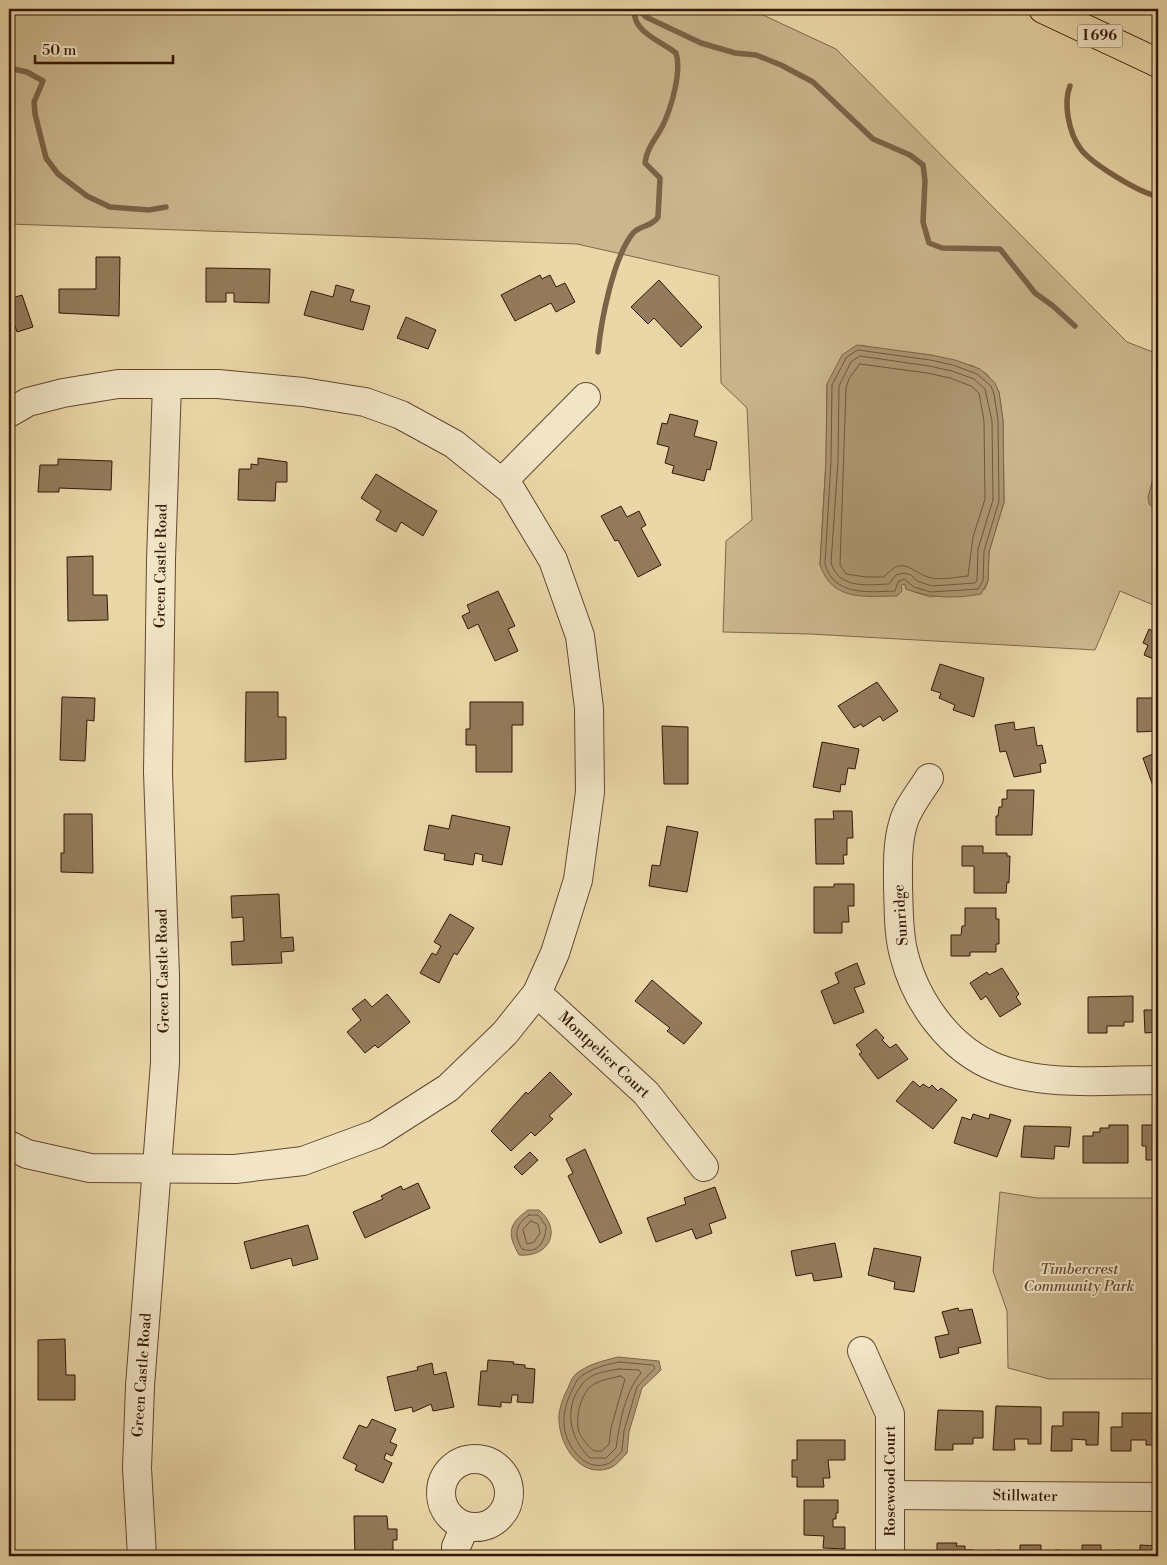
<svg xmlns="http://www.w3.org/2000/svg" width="1167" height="1565" font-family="'Libre Bodoni',serif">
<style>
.green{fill:#cbb68d;stroke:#80664a;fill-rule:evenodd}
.water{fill:#ac9671;stroke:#7c6347}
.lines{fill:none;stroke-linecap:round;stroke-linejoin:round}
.shore{stroke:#70563c;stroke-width:1}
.stream{stroke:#7c6347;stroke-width:5.5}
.building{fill:#937b5b;stroke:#351707}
.minor-casing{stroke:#62472f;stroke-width:30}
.highway-casing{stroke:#351707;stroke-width:30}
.minor{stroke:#f1e5c6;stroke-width:28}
.highway{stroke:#ead7a8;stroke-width:28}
.labels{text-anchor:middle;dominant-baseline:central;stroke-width:4;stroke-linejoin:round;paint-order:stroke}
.shield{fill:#f1e5c6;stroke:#6d5540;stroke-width:1}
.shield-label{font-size:14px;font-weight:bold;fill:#351707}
.street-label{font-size:15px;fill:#351707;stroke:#f1e5c6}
.park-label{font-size:15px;font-style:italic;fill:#62472f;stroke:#f1e5c6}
</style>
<rect width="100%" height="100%" fill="#ead7a8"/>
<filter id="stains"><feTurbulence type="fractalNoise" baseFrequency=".004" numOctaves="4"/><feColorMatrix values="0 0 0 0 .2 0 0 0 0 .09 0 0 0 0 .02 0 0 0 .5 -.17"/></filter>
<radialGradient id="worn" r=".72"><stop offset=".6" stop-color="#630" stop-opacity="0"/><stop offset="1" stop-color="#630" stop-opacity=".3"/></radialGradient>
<g class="green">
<path d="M9 9H750L836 49 1127 342 1158 354V534L1155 535 1158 539V607L1120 591 1095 650 810 634 723 632 726 541 752 520 747 408 721 383 719 276 577 244 9 224ZM862 345 874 349 931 355 973 366 987 374 999 392 1003 420 1004 502 989 552 988 581 985 589 930 597 906 589 905 584 820 565 826 460 827 384Z"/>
<polygon points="1000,1192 1037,1198 1158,1198 1158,1379 1049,1379 1008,1368 1007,1311 993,1271"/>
</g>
<g class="water">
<path d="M857 345 931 355 955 360 980 369 995 383 999 392 1003 420 1004 502 989 552 988 581 981 594C956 599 929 598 906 589L905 584 901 585 902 591 897 596C864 596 833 602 820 565L826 460 827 384 842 355Z"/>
<polygon points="1158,461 1158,510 1156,510 1149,504 1148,497"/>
<path d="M528 1210H539C563 1230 549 1258 519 1255 507 1234 508 1224 528 1210Z"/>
<path d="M618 1357 659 1361 661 1370 642 1388 629 1432 627 1453C622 1458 616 1466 610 1468 581 1479 560 1446 559 1421 558 1411 563 1397 568 1388 570 1383 572 1377 576 1374 588 1364 603 1361 618 1357Z"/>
</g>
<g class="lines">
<g class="shore">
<path d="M858 350 930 360 953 365 977 374 991 386 994 394 998 420 999 501 984 551 983 581 978 589 931 592 914 587 904 579 898 582 895 591C867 592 834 596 825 564L831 461 832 385 846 358Z"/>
<path d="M860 356 929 366 952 371 974 379 985 389 992 421 993 500 978 549 977 580 975 583 932 586 917 581 911 575 904 573 896 575 889 584C867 585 839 589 831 563L838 461 839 386 851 362Z"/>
<path d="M860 364 927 373 950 378 971 386 979 393 984 421 985 499 973 537 968 576C957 577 943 580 932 578 911 574 905 553 884 577H866L846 574 840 565 846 388 849 379Z"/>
<path d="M529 1215H538L546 1226C546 1240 538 1255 522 1249 513 1234 516 1224 529 1215Z"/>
<polygon points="531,1221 538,1224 540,1233 534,1242 527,1244 523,1230"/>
<path d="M619 1362 653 1365 655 1368 637 1387 624 1431 622 1451C618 1455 613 1462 607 1464 583 1473 562 1441 564 1419 564 1410 568 1398 572 1390 575 1386 576 1380 580 1377 592 1368 605 1365 619 1362Z"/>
<path d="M619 1369 639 1370 641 1373C624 1394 620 1422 616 1448L606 1458H590C569 1438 563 1407 583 1383 591 1373 607 1371 619 1369Z"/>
<path d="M620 1376 625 1379 611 1428 609 1444 602 1451H594C588 1446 582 1439 579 1432 575 1420 580 1396 590 1387 599 1380 609 1379 620 1376Z"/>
</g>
<g class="stream">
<polyline points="638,9 646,17 701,43 735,53 756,55 781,65 813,82 873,139 910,155 923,165 925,180 923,222 929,243 942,248 1000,249 1035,293 1053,306 1075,326"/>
<polyline points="9,68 27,72 43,81 34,102 35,114 46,158 58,174 87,196 110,207 149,210 166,207"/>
<path d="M1070 86C1063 103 1069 133 1080 148 1090 163 1141 194 1158 196"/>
<path d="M598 352C601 321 613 258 633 233 640 225 652 227 658 217L660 178 645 163C647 147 656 139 663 125 671 108 682 72 676 53 660 40 633 33 634 9"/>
</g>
</g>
<g class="building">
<polygon points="96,257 120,257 119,316 59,313 59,289 96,289"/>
<polygon points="206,268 270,269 269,303 234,302 234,293 226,293 226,302 206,302"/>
<polygon points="540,275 542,279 550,275 556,287 565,283 575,302 556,312 551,303 515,321 501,295"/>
<polygon points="659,280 702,327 681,347 654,318 648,324 631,307"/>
<polygon points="336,285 354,290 350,301 370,306 363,330 304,315 311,291 333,297"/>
<polygon points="22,295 33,327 17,332 14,323 9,325 9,299"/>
<polygon points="406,317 436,330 428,349 397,338"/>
<polygon points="670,414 698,421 694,436 717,442 710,470 707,469 704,481 672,473 674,466 665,463 669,447 657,444 662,423 667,424"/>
<polygon points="258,458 287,462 287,482 276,482 275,501 238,500 239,469 251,469 251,464 258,465"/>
<polygon points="58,459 112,461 111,490 59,488 59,492 38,492 40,465 58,465"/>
<polygon points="376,474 437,511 423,536 401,522 396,532 376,520 381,511 361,498"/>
<polygon points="621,506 627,517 639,511 646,525 641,528 661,565 638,577 618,540 615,541 601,516"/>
<polygon points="93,556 93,595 107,595 108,620 68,621 67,557"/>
<polygon points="498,591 515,626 508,629 518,651 495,661 478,624 468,629 462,616 470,612 467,605"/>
<polygon points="1158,616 1158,661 1144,655 1148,645 1143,643 1149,629 1153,631"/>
<polygon points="940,664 984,678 974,717 953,710 955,705 939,698 941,693 931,690"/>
<polygon points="877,682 898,711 883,721 880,716 863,727 861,724 854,728 838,706"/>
<polygon points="1156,686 1158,686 1158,731 1137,732 1137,698 1156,698"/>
<polygon points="246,692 278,692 278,717 286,717 286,759 245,762"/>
<polygon points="62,697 95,698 94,721 87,720 85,761 60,760"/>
<polygon points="470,702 523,702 523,725 512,725 512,772 476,772 476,745 466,745 466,729 470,729"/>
<polygon points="1014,722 1015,730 1034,727 1037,746 1042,745 1046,763 1040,764 1041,772 1014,777 1006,751 1000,752 995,725"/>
<polygon points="662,726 688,727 688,784 664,784"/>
<polygon points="822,742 859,749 855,769 848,768 845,785 841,784 840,792 813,787"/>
<polygon points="1158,752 1158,800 1143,758"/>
<polygon points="1007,790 1034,790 1032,835 996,835 996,816 998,816 999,807 1002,807 1002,799 1007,799"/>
<polygon points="833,811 852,811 853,838 847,838 847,855 843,855 844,864 816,864 815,819 834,819"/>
<polygon points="64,814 92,814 93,873 61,872 61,853 64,853"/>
<polygon points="452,815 510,827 502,865 482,861 483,855 475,853 473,865 444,860 445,854 424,850 429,825 449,829"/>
<polygon points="667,826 698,832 687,892 649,886 652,865 660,866"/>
<polygon points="962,846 983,846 983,853 1007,853 1007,856 1010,856 1009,883 1007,882 1006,893 974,893 974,866 962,866"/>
<polygon points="834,884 854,884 854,906 848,906 849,922 842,922 842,933 814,933 814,887 834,887"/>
<polygon points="279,894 281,938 293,937 294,951 281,952 282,963 232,965 231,942 244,941 243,917 232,918 231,896"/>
<polygon points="965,908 996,908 996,919 999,919 999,944 996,944 996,952 970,952 970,956 951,956 951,935 961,935 962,926 965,926"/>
<polygon points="450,914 474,928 457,955 454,953 439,983 420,973 432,953 436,955 441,946 434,942"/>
<polygon points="857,963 865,984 854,988 864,1012 834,1024 821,991 839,983 835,973"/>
<polygon points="1002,968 1019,994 1016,997 1021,1004 1000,1017 986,996 981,1000 970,983 987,972 989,975"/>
<polygon points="652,980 702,1023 684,1044 667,1031 670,1028 635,1001"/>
<polygon points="1156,991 1158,991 1158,1032 1145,1033 1144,1010 1156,1010"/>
<polygon points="387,994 410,1022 378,1048 375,1045 365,1053 347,1032 361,1020 352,1009 365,999 372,1007"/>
<polygon points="1133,996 1133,1022 1124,1022 1124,1026 1107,1026 1107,1033 1088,1033 1088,997"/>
<polygon points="876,1029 884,1038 882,1040 890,1048 896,1044 908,1059 878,1079 859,1054 862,1052 856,1045"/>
<polygon points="550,1072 572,1094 549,1116 553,1119 535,1136 531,1132 511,1151 491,1131 526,1092 528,1094"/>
<polygon points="913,1081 920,1087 923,1084 929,1088 932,1085 938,1091 941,1088 957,1100 933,1129 896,1101"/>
<polygon points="973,1114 989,1119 990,1114 1011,1120 997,1157 954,1143 962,1117 971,1120"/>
<polygon points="1109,1125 1128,1125 1128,1163 1083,1163 1083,1136 1093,1136 1093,1132 1100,1132 1100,1128 1109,1128"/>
<polygon points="1142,1125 1158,1125 1158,1160 1146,1160 1146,1146 1142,1146"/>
<polygon points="1024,1126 1071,1127 1069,1147 1055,1146 1054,1159 1021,1157"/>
<polygon points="585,1149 622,1233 600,1243 568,1176 573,1173 566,1159"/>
<polygon points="530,1152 538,1160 522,1175 514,1167"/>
<polygon points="418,1183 430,1208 365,1238 353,1212 383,1199 381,1196 401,1186 403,1190"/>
<polygon points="715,1187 726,1218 709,1224 712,1233 696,1239 692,1229 656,1242 647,1218 686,1204 684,1198"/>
<polygon points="308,1225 318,1259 293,1266 291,1258 251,1269 244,1242"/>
<polygon points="835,1243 842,1277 814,1281 812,1273 796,1276 791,1251"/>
<polygon points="874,1248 921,1257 914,1292 894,1289 895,1282 868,1275"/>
<polygon points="958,1308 959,1311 972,1309 981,1343 958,1348 959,1353 940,1358 935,1337 949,1334 942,1312"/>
<polygon points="65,1339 66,1375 75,1375 75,1400 38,1400 38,1340"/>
<polygon points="488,1360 514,1362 513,1364 525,1365 525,1368 535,1369 533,1403 517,1402 518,1395 512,1395 511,1403 501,1402 501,1407 478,1405 481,1371 487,1371"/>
<polygon points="432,1363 434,1375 446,1372 454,1407 433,1411 431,1404 413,1412 412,1407 395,1411 387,1377 418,1370 417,1367"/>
<polygon points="996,1406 1041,1407 1041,1444 1028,1444 1028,1439 1014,1439 1015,1450 993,1450"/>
<polygon points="938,1410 983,1411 983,1438 973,1438 973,1444 953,1444 953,1450 935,1450"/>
<polygon points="1063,1412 1099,1412 1098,1445 1086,1445 1086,1440 1072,1439 1072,1451 1051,1451 1052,1426 1063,1426"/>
<polygon points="1122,1413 1158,1413 1158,1445 1146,1445 1146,1440 1131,1440 1131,1451 1111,1451 1111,1427 1122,1427"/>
<polygon points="372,1419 396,1429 390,1442 397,1445 392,1456 386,1453 384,1459 392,1463 383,1483 355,1470 357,1465 343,1458 359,1425 367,1428"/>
<polygon points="797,1440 845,1440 845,1460 828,1460 830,1478 823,1478 824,1487 797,1487 797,1477 792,1477 792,1460 797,1460"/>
<polygon points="804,1500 838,1500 838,1513 836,1513 836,1519 833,1519 833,1527 845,1527 845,1549 823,1548 824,1536 804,1535"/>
<polygon points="354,1516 387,1516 388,1529 397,1529 397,1540 393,1540 393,1550 391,1550 395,1551 395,1556 355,1556"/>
<polygon points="937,1543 957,1543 956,1546 965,1546 965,1550 973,1550 973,1554 983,1554 983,1556 937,1556"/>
<polygon points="1020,1545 1041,1545 1041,1556 996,1556 996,1550 1009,1551 1009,1554 1020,1552"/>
<polygon points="1082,1545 1101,1545 1101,1556 1055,1556 1055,1550 1068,1551 1068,1552 1074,1553 1074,1556 1082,1556"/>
<polygon points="1140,1545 1158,1546 1158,1556 1116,1556 1116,1550 1140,1552"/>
</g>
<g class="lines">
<g class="minor-casing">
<g id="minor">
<polyline points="9,413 28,402 63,393 118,384 218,384 303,392 365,402 401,415 454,444 511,490 553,560 580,636 589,708 590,792 578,880 555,953 537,993 505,1033 448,1088 376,1134 303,1161 235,1169 90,1168 27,1154 9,1145"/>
<polyline points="502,482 586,397"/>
<path d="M929 778C921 791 907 808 903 824 897 844 898 867 898 888 899 910 898 933 904 955 916 1002 950 1050 997 1068 1047 1087 1106 1080 1158 1080"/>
<polyline points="537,993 646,1093 704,1167"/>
<polyline points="862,1351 890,1414 890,1556"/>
<circle cx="475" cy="1493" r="34"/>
<polyline points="891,1495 1158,1497"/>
<polyline points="142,1556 137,1468 140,1386 165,1063 165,976 158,772 161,560 167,384"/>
<polyline points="456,1556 456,1547 465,1526"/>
</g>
</g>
<g class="highway-casing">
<polyline id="highway" points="1043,9 1158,63"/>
</g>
<use href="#minor" class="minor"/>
<use href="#highway" class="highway"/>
</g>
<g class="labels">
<rect class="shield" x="1077.5" y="24.5" width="45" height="23" rx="4"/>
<g class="shield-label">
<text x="1100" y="36">I 696</text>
</g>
<g class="street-label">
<text transform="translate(161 566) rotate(-89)">Green Castle Road</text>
<text transform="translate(901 915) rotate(-94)">Sunridge</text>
<text transform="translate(163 971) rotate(-91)">Green Castle Road</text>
<text transform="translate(604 1055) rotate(43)">Montpelier Court</text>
<text transform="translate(142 1375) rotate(-86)">Green Castle Road</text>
<text transform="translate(890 1481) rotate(-90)">Rosewood Court</text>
<text transform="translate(1025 1496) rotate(1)">Stillwater</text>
</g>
<g class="park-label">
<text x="1079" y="1269">Timbercrest<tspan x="1079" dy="17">Community Park</tspan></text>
</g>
</g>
<rect width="1167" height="1565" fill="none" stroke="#ead7a8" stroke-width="30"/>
<rect x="10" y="10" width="1147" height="1545" fill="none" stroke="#351707" stroke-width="2.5"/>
<rect x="15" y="15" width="1137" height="1535" fill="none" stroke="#351707"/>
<path d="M35 55v8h138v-8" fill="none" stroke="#351707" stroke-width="2.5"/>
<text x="42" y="55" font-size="15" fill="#351707" stroke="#f1e5c6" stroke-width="4" paint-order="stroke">50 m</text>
<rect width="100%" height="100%" filter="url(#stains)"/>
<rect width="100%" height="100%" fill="url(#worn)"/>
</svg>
